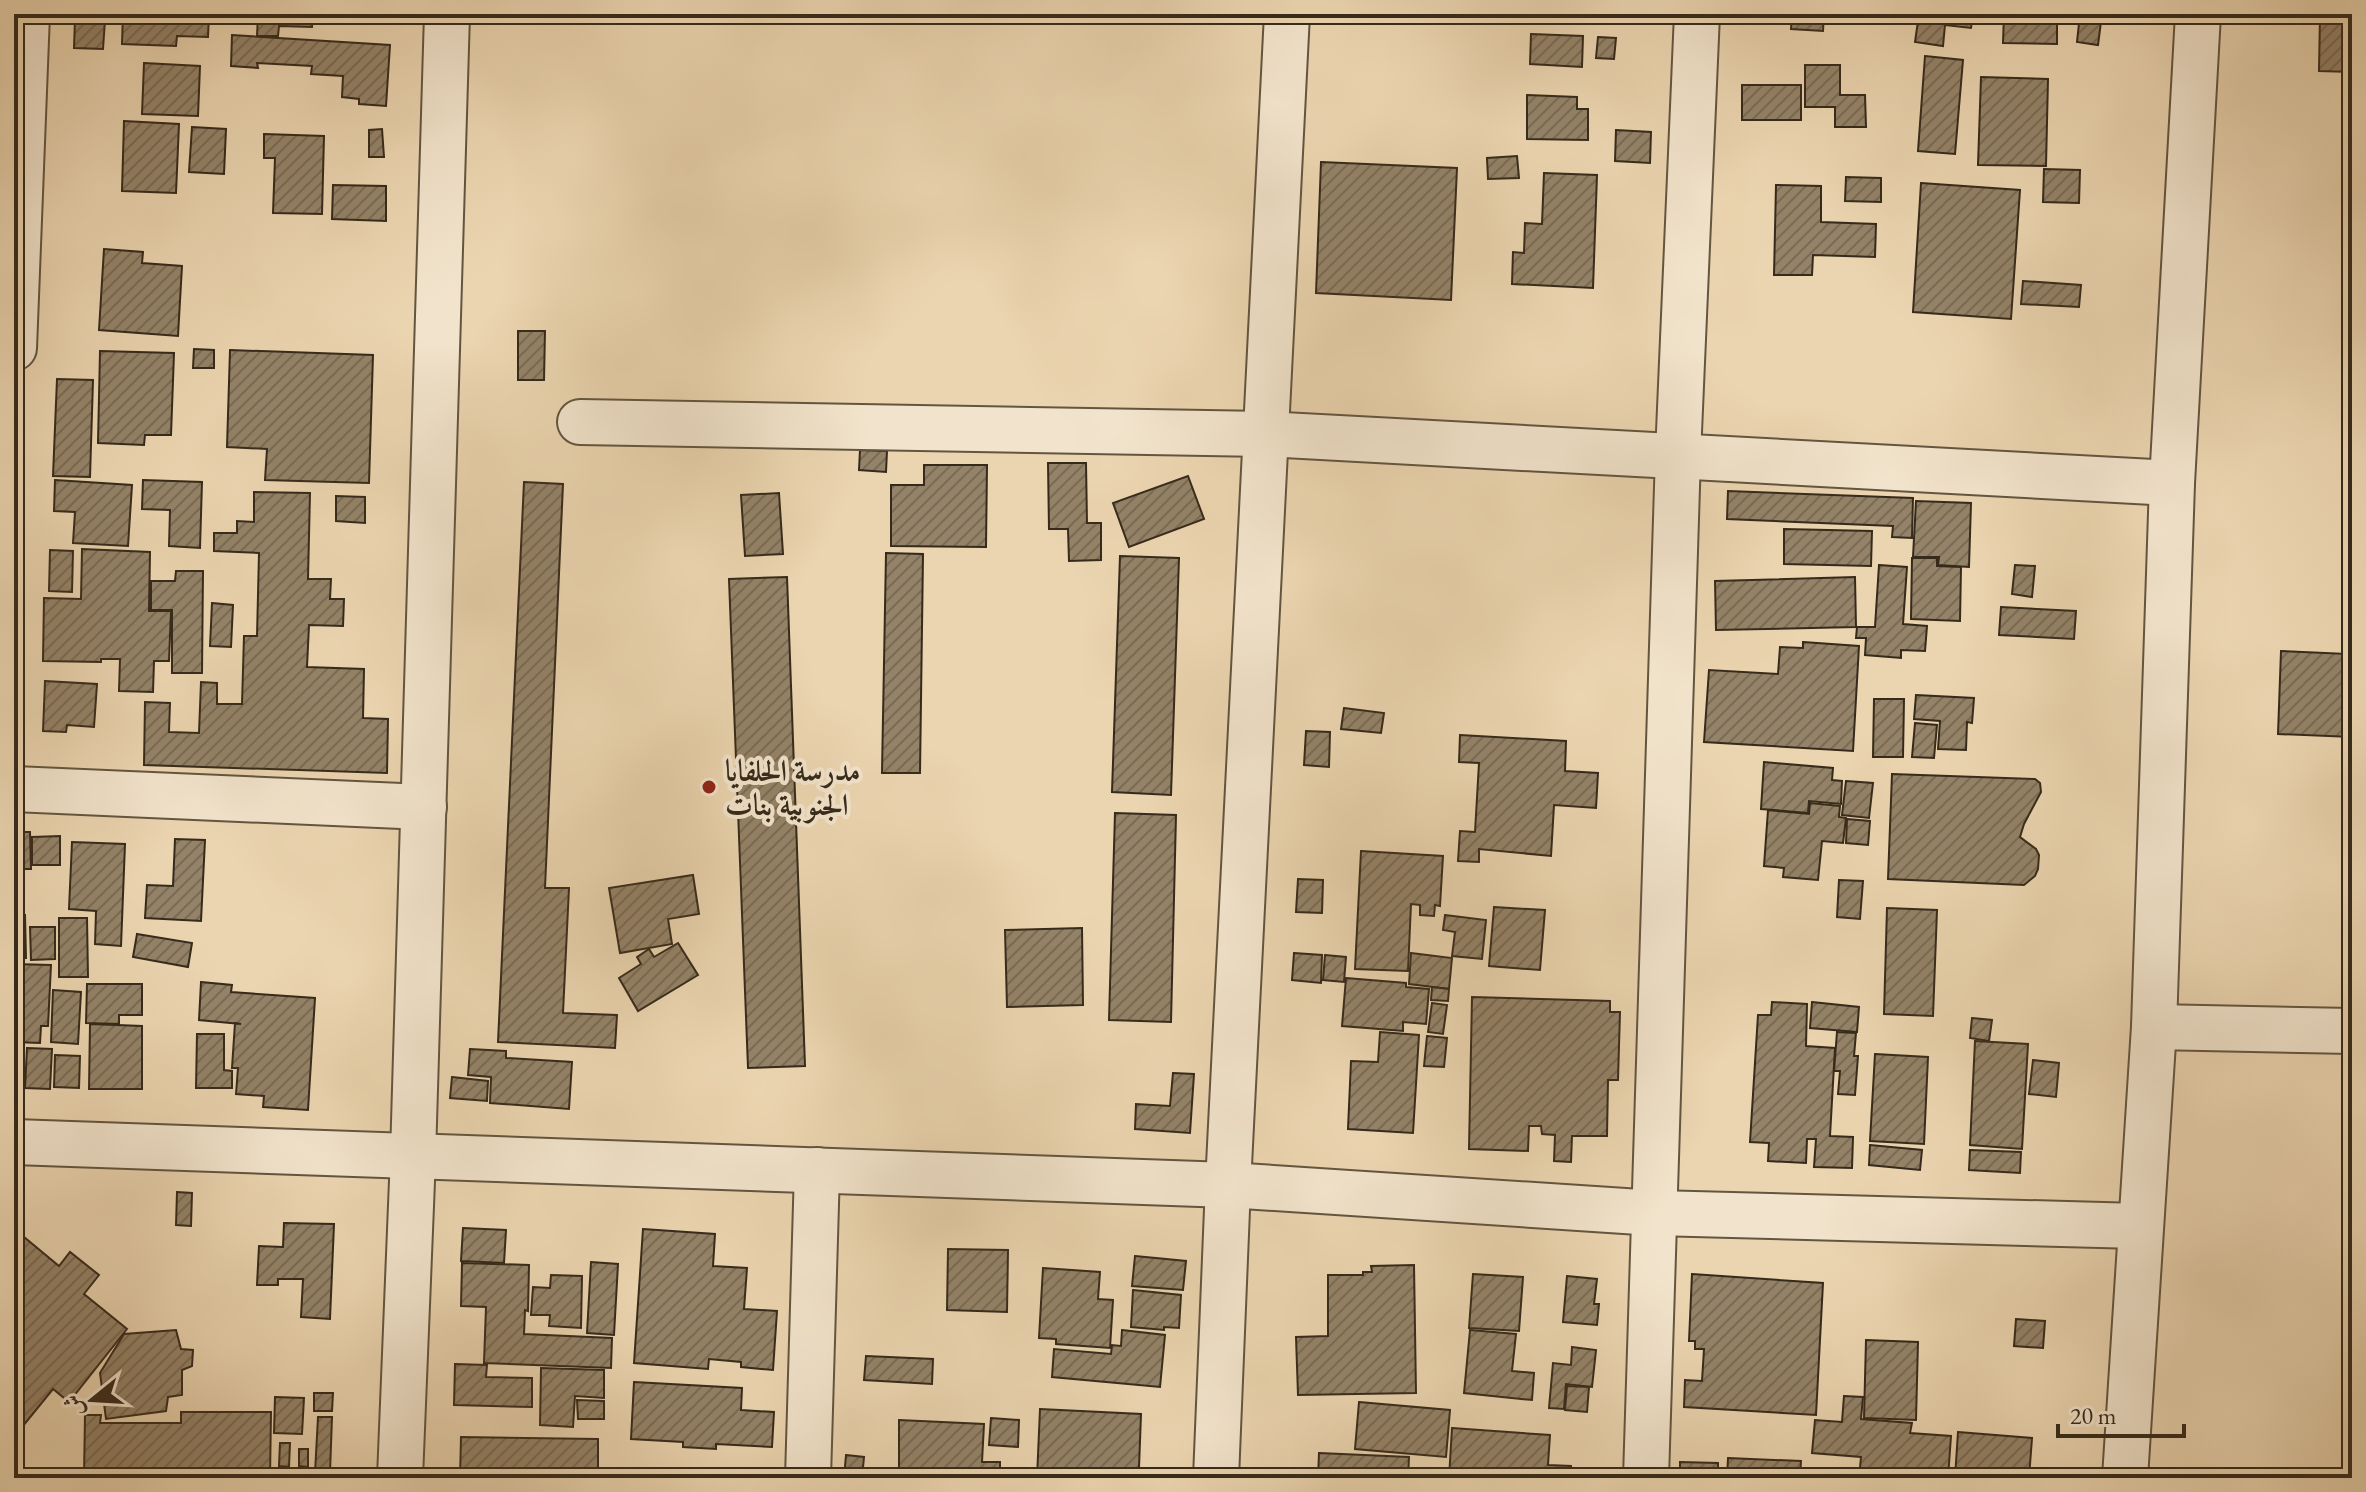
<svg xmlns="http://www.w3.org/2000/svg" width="2366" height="1492" font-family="'EB Garamond',Amiri,serif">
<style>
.building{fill:url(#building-hatch);stroke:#362a1b;stroke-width:2}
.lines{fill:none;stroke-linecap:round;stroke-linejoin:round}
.minor-casing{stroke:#635540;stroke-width:48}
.minor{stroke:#f2e4cc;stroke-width:44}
.poi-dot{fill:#8f2418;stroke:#f2e4cc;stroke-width:3}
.labels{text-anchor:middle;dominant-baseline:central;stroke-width:8;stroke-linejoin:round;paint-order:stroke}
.poi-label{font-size:30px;font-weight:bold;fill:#362a1b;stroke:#f2e4cc;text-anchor:start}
</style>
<defs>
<pattern id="building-hatch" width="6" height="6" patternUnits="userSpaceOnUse" patternTransform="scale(2)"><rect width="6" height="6" fill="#948368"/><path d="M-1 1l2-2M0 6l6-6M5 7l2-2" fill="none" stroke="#7a6b55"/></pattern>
</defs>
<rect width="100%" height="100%" fill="#ebd5b0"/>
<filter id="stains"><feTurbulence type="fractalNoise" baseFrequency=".0025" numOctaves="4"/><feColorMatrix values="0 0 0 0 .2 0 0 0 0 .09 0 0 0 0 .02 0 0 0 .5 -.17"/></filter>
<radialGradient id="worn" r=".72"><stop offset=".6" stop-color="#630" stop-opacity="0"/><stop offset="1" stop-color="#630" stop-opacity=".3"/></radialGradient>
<g class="building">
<polygon points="123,14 209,14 208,37 177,36 176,46 122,44"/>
<polygon points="258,14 313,14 312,27 279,26 278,36 257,36"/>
<polygon points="1337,14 1381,14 1381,20 1337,19"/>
<polygon points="1554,14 1606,14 1606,23 1553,20"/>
<polygon points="1792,14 1824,14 1823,31 1791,29"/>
<polygon points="1919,14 1973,14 1971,28 1945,25 1943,46 1915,42"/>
<polygon points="2004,14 2057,14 2057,44 2003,43"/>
<polygon points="2080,14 2102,14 2098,45 2077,42"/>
<polygon points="2320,14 2352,14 2352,72 2319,71"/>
<polygon points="75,19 105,20 103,49 74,48"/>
<polygon points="1531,34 1583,36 1582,67 1530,64"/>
<polygon points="232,35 390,45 386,106 359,104 359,99 342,97 343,76 311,74 312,66 257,63 258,68 231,66"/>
<polygon points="1598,37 1616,38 1614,59 1596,58"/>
<polygon points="1925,56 1963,60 1955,154 1918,151"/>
<polygon points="144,63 200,66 198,116 142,114"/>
<polygon points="1805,65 1840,65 1840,95 1865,95 1866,127 1835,127 1835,107 1805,107"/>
<polygon points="1981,77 2048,79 2046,166 1978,165"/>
<rect x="1742" y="85" width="59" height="35"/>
<polygon points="1527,95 1577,97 1577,109 1588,109 1588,140 1527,139"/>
<polygon points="124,121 179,124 176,193 122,191"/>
<polygon points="192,127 226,129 224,174 189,172"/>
<polygon points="382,129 384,157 369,157 369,130"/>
<polygon points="1616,130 1651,132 1650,163 1615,161"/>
<polygon points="264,134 324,136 322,214 273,213 275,158 264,158"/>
<polygon points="1517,156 1519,178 1488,179 1487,158"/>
<polygon points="1321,162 1457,168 1451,300 1316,293"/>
<polygon points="2044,169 2080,170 2079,203 2043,202"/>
<polygon points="1544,173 1597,175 1593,288 1512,284 1513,252 1524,253 1525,223 1542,224"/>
<polygon points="1846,177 1881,178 1881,202 1845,201"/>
<polygon points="1921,183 2020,190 2011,319 1913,312"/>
<polygon points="333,185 386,186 386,221 332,219"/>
<polygon points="1776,185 1821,186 1821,222 1876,224 1875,257 1813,255 1812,275 1774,275"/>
<polygon points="104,249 143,252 142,263 182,266 178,336 99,330"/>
<polygon points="2023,281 2081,285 2079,307 2021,304"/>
<polygon points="518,331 545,331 544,380 518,380"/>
<polygon points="194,349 214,350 214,368 193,368"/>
<polygon points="230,350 373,355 369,483 265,480 267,449 227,447"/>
<polygon points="100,351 174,353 171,435 145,435 144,445 98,443"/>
<polygon points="57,379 93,380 90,477 53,476"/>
<polygon points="860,450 887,451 886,472 859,470"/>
<polygon points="1048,463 1086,463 1087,523 1101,523 1101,560 1069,561 1068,529 1049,529"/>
<polygon points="924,465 987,465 986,547 891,546 891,485 924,485"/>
<polygon points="1188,476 1204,519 1129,547 1113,503"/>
<polygon points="55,480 132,485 128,546 73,543 75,512 54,511"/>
<polygon points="143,480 202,482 200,548 169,546 170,510 142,509"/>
<polygon points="524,482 563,484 545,888 569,888 563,1013 617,1015 615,1048 498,1042"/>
<polygon points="1728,491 1913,498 1912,538 1892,537 1893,526 1727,519"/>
<polygon points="254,492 310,493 308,579 331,579 330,599 344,599 343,626 309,625 307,667 364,669 363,718 388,719 387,773 144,765 145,702 170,703 169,732 199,733 201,682 217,683 217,704 242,704 244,636 257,636 259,553 214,551 214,533 237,533 237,521 254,522"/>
<polygon points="779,493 783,554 745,556 741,495"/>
<polygon points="336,496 365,497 365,523 336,521"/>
<polygon points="1916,501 1971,503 1969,567 1938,565 1939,557 1913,557"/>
<polygon points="1784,529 1872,531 1871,566 1784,564"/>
<polygon points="82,549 150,552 149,611 171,611 169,661 154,661 153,692 119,691 120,659 101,659 101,662 43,661 44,598 81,599"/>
<polygon points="50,550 73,551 72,592 49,591"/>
<polygon points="886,553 923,554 920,773 882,773"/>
<polygon points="1120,556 1179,558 1171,795 1112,792"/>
<polygon points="1912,558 1937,558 1937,566 1961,567 1960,621 1911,619"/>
<polygon points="1879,565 1907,567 1903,624 1927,626 1925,651 1901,650 1901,658 1865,655 1866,638 1856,638 1857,627 1875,627"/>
<polygon points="2015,565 2035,566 2032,597 2012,594"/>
<polygon points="176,571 203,571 202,673 172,673 172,610 151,610 151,581 175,581"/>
<polygon points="787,577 805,1066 748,1068 729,579"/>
<polygon points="1855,577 1856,627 1716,630 1715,581"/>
<polygon points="212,603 233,605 231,647 210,646"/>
<polygon points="2001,607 2076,611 2074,639 1999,635"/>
<polygon points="2347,639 2352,639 2352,737 2278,734 2281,651 2347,654"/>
<polygon points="1803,642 1859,646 1853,751 1704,742 1709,670 1778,674 1780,647 1803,648"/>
<polygon points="45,681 97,684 94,727 67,725 66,732 43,731"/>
<polygon points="1916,695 1974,698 1972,723 1967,722 1966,750 1938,749 1940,721 1914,719"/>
<polygon points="1874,699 1904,699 1903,757 1873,757"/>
<polygon points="1344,708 1384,713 1381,733 1341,729"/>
<polygon points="1915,723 1937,725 1934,758 1912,757"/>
<polygon points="1306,731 1330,732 1329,767 1304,765"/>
<polygon points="1460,735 1566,741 1565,771 1598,773 1596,808 1554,805 1551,856 1479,849 1479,862 1458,861 1460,831 1475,832 1479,763 1459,762"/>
<polygon points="1764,762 1833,768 1832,780 1842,781 1841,804 1809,801 1808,813 1761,809"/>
<polygon points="1892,774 2035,779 2040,783 2041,792 2024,824 2020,837 2036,849 2039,855 2038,869 2035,876 2024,885 1888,879"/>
<polygon points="1846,781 1873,783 1869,818 1842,815"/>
<polygon points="1810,803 1840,806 1839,817 1846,818 1843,843 1822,841 1818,880 1783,877 1784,868 1764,866 1768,810 1809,814"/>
<polygon points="1115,813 1176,815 1171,1022 1109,1020"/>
<polygon points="1847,819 1870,821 1868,845 1846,843"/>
<polygon points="14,832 30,832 31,869 14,869"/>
<polygon points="60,836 60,865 32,865 32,837"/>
<polygon points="175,839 205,840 201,921 145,918 147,885 173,886"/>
<polygon points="72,842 125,844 121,946 95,944 96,911 69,909"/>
<polygon points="1361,851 1443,856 1440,906 1435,905 1434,916 1420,915 1420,905 1411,904 1408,971 1355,969"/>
<polygon points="693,875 699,914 668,919 672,944 620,953 609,888"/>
<polygon points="1298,879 1323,880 1322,913 1296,912"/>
<polygon points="1839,880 1863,881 1860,919 1837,917"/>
<polygon points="1494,907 1545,910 1540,970 1489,966"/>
<polygon points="1887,908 1937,910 1933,1016 1884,1014"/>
<polygon points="14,915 25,915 26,958 14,958"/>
<polygon points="1445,915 1486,920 1482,959 1452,956 1455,932 1443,930"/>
<polygon points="59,918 87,918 88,977 59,977"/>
<polygon points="30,927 55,927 55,959 31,960"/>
<polygon points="1082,928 1083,1005 1007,1007 1005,930"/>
<polygon points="137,934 192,943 188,967 133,957"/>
<polygon points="678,943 698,975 638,1011 619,978 641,964 637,957 649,949 654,957"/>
<polygon points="1294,953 1322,955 1321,983 1292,980"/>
<polygon points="1411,953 1452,958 1449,989 1409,984"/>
<polygon points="1325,955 1346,957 1344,982 1323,980"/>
<polygon points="14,964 51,965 48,1026 41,1026 40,1043 14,1042"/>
<polygon points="1346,978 1406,983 1406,987 1429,989 1426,1024 1403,1022 1403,1031 1342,1026"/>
<polygon points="201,982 232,985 231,992 315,998 308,1110 263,1107 264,1096 236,1094 238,1068 232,1068 235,1023 241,1024 199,1020"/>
<polygon points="87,984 142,984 142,1015 119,1015 119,1024 86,1023"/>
<polygon points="1432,987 1449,989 1448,1001 1431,1000"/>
<polygon points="53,990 81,992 78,1044 51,1042"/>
<polygon points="1472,997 1610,1001 1610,1012 1620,1012 1618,1080 1608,1080 1607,1136 1572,1136 1571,1162 1554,1161 1555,1135 1542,1134 1541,1126 1529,1126 1528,1151 1469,1149"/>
<polygon points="1772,1002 1807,1004 1806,1046 1835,1048 1830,1136 1853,1137 1852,1168 1814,1167 1816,1139 1807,1139 1806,1163 1768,1161 1769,1143 1750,1142 1758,1015 1771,1015"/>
<polygon points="1812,1002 1859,1007 1857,1032 1810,1028"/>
<polygon points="1432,1003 1447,1005 1443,1034 1428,1032"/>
<polygon points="1972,1018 1992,1020 1989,1041 1970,1038"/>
<polygon points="90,1024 142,1026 142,1089 89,1089"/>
<polygon points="1380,1032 1419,1035 1413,1133 1348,1129 1351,1061 1378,1062"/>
<polygon points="1837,1032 1856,1033 1854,1056 1858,1056 1855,1095 1838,1094 1840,1071 1834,1071"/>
<polygon points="197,1034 224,1034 224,1070 232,1071 232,1088 196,1088"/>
<polygon points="1427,1036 1447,1038 1444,1067 1424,1066"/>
<polygon points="1975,1041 2028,1044 2022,1149 1970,1145"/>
<polygon points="14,1044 24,1045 23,1087 14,1086"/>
<polygon points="27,1048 52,1049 50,1089 25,1088"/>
<polygon points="470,1049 506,1051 506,1058 572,1062 569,1109 490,1103 491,1077 468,1075"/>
<polygon points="1875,1054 1928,1057 1924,1144 1870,1141"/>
<polygon points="55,1055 80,1056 79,1088 54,1087"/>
<polygon points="2033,1060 2059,1063 2056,1097 2029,1094"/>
<polygon points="1173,1073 1194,1074 1190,1133 1135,1129 1136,1104 1170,1106"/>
<polygon points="452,1077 488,1081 487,1101 450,1098"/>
<polygon points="1870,1145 1922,1150 1920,1170 1869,1165"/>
<polygon points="1970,1150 2021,1152 2020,1173 1969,1170"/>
<polygon points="177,1192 192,1193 191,1226 176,1225"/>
<polygon points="284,1223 334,1224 330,1319 301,1317 303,1279 278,1279 278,1285 257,1285 259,1246 283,1247"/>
<polygon points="463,1228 506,1230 504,1263 461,1261"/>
<polygon points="643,1229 715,1234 713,1266 747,1268 744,1309 777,1311 773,1370 741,1367 741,1362 709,1359 708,1369 634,1363"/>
<polygon points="18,1232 59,1266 70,1252 99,1275 84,1294 127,1329 69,1402 53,1389 18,1432 14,1429 14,1237"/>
<polygon points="948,1249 1008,1250 1007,1312 947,1310"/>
<polygon points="1135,1256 1186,1261 1183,1290 1132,1286"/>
<polygon points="591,1262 618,1264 614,1335 587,1333"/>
<polygon points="462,1263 529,1265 528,1311 525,1310 524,1334 612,1338 611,1368 484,1363 486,1307 461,1306"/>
<polygon points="1414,1265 1416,1393 1298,1395 1296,1337 1328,1336 1328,1275 1363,1275 1363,1272 1372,1272 1371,1266"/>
<polygon points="1043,1268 1100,1272 1098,1299 1113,1300 1110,1348 1056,1344 1056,1339 1039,1338"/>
<polygon points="1473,1274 1523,1277 1519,1331 1469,1328"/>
<polygon points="1692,1274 1823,1283 1816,1415 1684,1407 1685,1380 1702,1381 1704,1349 1695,1349 1695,1341 1689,1341"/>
<polygon points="551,1275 582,1276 581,1328 549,1326 550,1315 531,1315 533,1287 550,1288"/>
<polygon points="1567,1276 1597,1279 1594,1304 1599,1304 1597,1325 1563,1322"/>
<polygon points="1133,1290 1181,1295 1179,1328 1164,1327 1164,1330 1131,1327"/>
<polygon points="2016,1319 2045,1321 2043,1348 2014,1346"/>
<polygon points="176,1330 181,1349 193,1350 192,1366 182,1370 182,1395 168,1397 166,1411 106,1419 100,1373 124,1334"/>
<polygon points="1122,1330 1165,1335 1160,1387 1052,1377 1054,1349 1111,1354 1112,1345 1121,1346"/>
<polygon points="1470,1330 1516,1334 1512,1371 1534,1373 1532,1400 1464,1393"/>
<polygon points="1866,1340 1918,1342 1916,1420 1864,1418"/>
<polygon points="1572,1347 1596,1350 1592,1387 1566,1384 1564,1409 1549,1408 1553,1363 1571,1365"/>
<polygon points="866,1356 933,1359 932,1384 864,1380"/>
<polygon points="455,1364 487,1365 486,1377 532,1378 532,1407 454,1405"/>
<polygon points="541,1368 604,1370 604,1398 575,1396 573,1427 540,1425"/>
<polygon points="634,1382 742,1388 741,1410 774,1412 772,1447 716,1444 716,1449 683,1447 683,1442 631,1439"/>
<polygon points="1567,1386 1589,1387 1587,1412 1565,1410"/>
<polygon points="314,1393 333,1393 332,1411 314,1411"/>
<polygon points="1844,1396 1863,1397 1861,1419 1912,1423 1910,1433 1951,1436 1948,1478 1859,1478 1861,1457 1812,1453 1815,1420 1842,1422"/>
<polygon points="275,1397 304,1398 302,1434 274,1433"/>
<polygon points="577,1400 604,1401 604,1419 578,1419"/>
<polygon points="1359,1402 1450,1410 1446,1457 1355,1449"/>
<polygon points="1040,1409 1141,1414 1139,1468 1143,1468 1143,1478 1037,1478"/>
<polygon points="181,1412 271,1412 270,1478 84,1478 85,1415 101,1415 100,1423 181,1423"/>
<polygon points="318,1417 332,1417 330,1473 315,1473"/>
<polygon points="991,1418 1019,1420 1018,1447 989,1445"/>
<polygon points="899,1420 984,1424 982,1462 1000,1462 1000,1478 899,1478"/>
<polygon points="1452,1428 1550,1435 1548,1465 1571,1466 1571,1478 1449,1478"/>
<polygon points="1958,1432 2032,1438 2029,1478 1955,1478"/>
<polygon points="461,1437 598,1439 598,1478 460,1478"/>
<polygon points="280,1443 290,1443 289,1467 279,1466"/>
<polygon points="299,1449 308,1449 308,1467 299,1466"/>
<polygon points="1319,1453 1409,1457 1408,1478 1318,1478"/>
<polygon points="846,1455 864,1457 862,1478 844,1478"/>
<polygon points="1728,1458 1801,1461 1800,1478 1727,1478"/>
<polygon points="1680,1462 1718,1463 1718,1478 1680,1478"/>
</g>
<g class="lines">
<g class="minor-casing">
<g id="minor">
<polyline points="14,348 27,14"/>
<polyline points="580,422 1265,434 2172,483"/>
<polyline points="14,789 424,807"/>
<polyline points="2154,1027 2352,1031"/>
<polyline points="14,1142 1228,1185 1655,1213 2139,1226"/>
<polyline points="400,1478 413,1156 447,14"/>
<polyline points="808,1478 817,1170"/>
<polyline points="1216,1478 1228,1185 1287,14"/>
<polyline points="1646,1478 1678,455 1697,14"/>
<polyline points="2125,1478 2154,1027 2172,483 2198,14"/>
</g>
</g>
<use href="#minor" class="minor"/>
</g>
<circle class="poi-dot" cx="709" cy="787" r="8"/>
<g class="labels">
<g class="poi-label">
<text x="725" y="770">مدرسة الحلفايا<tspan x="725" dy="34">الجنوبية بنات</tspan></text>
</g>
</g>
<rect width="2366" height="1492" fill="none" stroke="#ebd5b0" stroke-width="48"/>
<rect x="16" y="16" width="2334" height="1460" fill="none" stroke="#362a1b" stroke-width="4"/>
<rect x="24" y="24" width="2318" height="1444" fill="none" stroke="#362a1b" stroke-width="2"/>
<g transform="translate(92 1400) rotate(252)" stroke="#f2e4cc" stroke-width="6" paint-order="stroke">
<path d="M0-6L14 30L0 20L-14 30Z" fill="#362a1b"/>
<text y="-12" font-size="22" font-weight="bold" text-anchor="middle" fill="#362a1b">ش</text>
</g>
<path d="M2058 1424v12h126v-12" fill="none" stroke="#362a1b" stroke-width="4"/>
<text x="2070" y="1424" font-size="24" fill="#362a1b" stroke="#f2e4cc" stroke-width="6" paint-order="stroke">20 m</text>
<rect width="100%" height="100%" filter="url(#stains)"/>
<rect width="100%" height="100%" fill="url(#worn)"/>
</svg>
